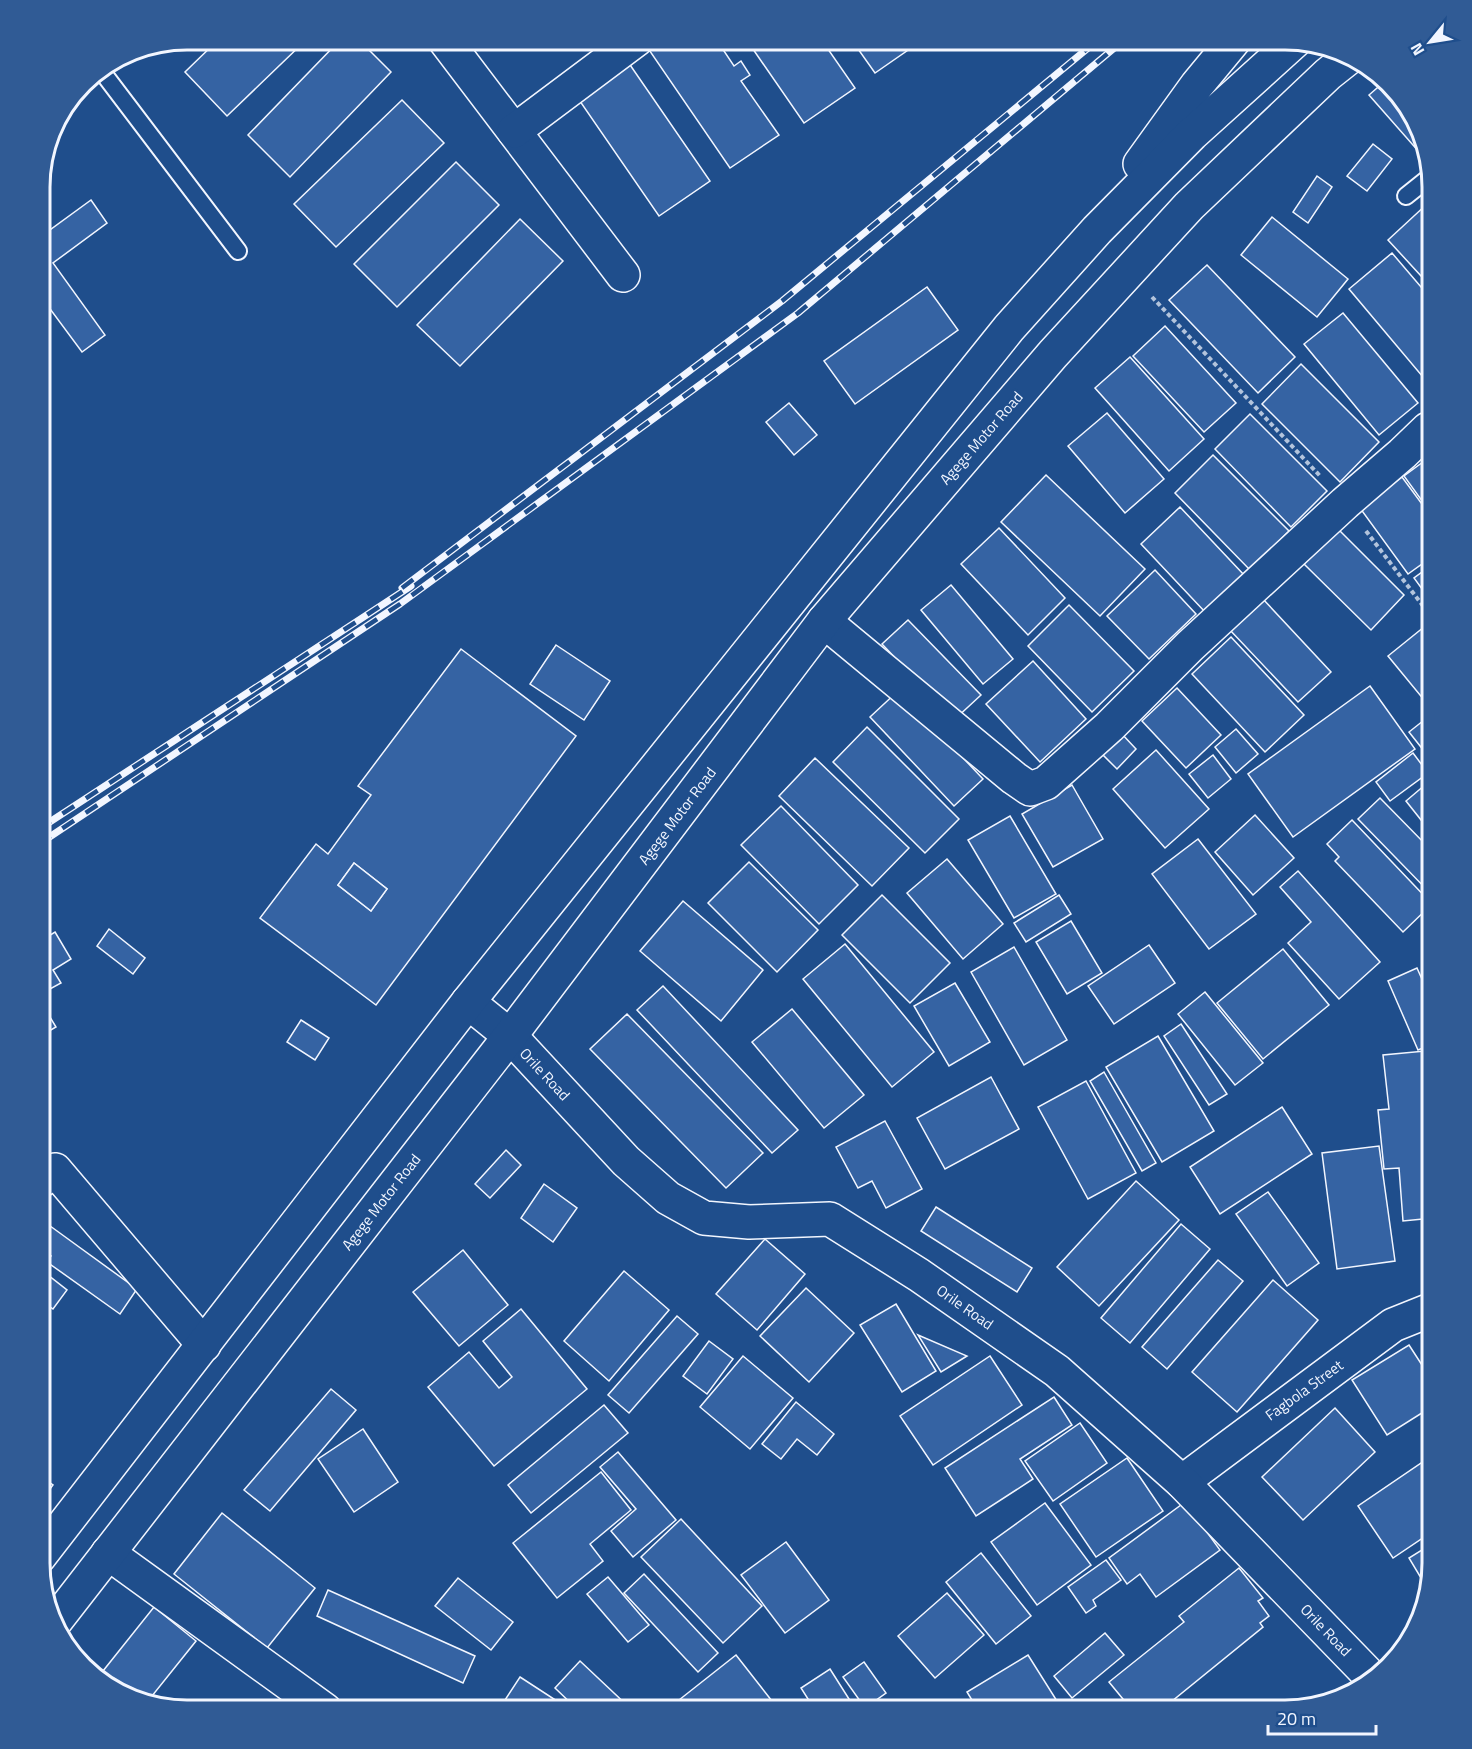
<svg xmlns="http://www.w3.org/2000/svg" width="1472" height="1749" font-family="'Titillium Web',sans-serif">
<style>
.building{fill:#3563a3;stroke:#f2f6ff;stroke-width:1.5;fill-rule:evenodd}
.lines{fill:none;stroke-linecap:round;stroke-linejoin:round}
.service-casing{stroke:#f2f6ff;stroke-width:20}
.minor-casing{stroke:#f2f6ff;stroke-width:36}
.tertiary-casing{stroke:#f2f6ff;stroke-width:36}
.secondary-casing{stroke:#f2f6ff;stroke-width:36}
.path{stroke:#b3c4dc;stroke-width:4;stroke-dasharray:4.5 3;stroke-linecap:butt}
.service{stroke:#1f4e8c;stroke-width:16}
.minor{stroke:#1f4e8c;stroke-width:33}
.tertiary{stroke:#1f4e8c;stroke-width:33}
.secondary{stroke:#1f4e8c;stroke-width:33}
.rail-casing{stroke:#f2f6ff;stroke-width:7}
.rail{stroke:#1f4e8c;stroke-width:4.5;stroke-dasharray:14;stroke-linecap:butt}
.labels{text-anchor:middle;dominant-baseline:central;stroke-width:4.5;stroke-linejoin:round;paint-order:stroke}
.street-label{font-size:15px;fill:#f2f6ff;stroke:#1f4e8c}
.rim{fill:none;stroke:#f2f6ff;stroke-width:3}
</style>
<rect width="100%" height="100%" fill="#1f4e8c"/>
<g class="building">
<polygon points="219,39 307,39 227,116 185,72"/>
<polygon points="341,39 358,39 391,72 290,177 248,135"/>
<polygon points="652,39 716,39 734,66 741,61 750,75 741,81 779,135 730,168 645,44"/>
<polygon points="746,39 821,39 855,88 804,123"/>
<polygon points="851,39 924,39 875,73"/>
<polygon points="626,59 710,181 659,216 575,94"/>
<polygon points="1384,82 1403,97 1425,139 1428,160 1427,161 1369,95"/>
<polygon points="402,100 444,143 336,247 294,204"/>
<polygon points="1373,144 1392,159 1367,191 1347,176"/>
<polygon points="456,162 499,205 397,307 354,264"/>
<polygon points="1317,176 1332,187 1308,223 1293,212"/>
<polygon points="91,200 107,223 53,263 105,335 82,352 39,294 39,238"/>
<polygon points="1428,203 1433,209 1433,289 1388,240"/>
<polygon points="1272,217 1348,279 1317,317 1241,255"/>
<polygon points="520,219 563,261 460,366 417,325"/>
<polygon points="1392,253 1433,301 1433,379 1428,383 1349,289"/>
<polygon points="1207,265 1295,357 1258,393 1169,300"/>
<polygon points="927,287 958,330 855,404 824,361"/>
<polygon points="1343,313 1418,403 1379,435 1304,344"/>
<polygon points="1165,326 1236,403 1204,432 1133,356"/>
<polygon points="1130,357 1204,439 1169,471 1095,388"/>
<polygon points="1301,364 1379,442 1340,482 1262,404"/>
<polygon points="789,403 817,435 794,455 766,422"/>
<polygon points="1107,413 1164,479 1125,513 1068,446"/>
<polygon points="1250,414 1327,491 1291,527 1215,449"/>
<polygon points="1213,455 1289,531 1250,570 1175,493"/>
<polygon points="1423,462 1433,476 1433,516 1404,476"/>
<polygon points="1046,475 1145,569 1100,616 1001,522"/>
<polygon points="1402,477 1433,519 1433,556 1408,574 1360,508"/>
<polygon points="1180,507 1245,576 1206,613 1141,544"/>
<polygon points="999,528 1065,598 1028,635 961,564"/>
<polygon points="1338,529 1404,595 1371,630 1304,564"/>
<polygon points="1433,564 1433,604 1414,578"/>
<polygon points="1155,570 1196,614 1149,659 1107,616"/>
<polygon points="951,585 1013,659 983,684 921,610"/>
<polygon points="1262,598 1331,672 1298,702 1229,629"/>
<polygon points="1069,605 1134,671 1092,712 1028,646"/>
<polygon points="908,620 981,695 954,720 882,644"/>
<polygon points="1424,627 1433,637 1433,702 1429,706 1388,656"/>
<polygon points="1231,637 1304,715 1265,752 1192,674"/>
<polygon points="556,645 610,681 584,720 530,684"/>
<path d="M461 649 576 736 376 1005 260 918 316 844 328 854 371 795 358 786ZM354 863 387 889 371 911 338 885Z"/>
<polygon points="1033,661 1086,719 1040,762 986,704"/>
<polygon points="1370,686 1415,749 1293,837 1248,774"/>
<polygon points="1177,688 1221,735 1186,768 1142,721"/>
<polygon points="899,690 983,779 954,806 870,717"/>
<polygon points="1433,713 1433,761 1432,761 1409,732"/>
<polygon points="867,727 959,819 925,853 833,762"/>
<polygon points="1236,729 1258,754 1236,773 1215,747"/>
<polygon points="1121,733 1136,749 1117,769 1100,752"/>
<polygon points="1156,750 1209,809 1165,848 1113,789"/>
<polygon points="1413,753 1428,773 1390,801 1376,782"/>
<polygon points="1213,755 1231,779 1208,798 1189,774"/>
<polygon points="815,758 909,848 872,886 779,796"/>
<polygon points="1432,779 1433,780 1433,835 1406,801"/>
<polygon points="1072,785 1103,839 1053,867 1022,814"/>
<polygon points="1380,798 1433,852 1433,896 1358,819"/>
<polygon points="781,806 858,885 819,924 741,845"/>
<polygon points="1255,815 1294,858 1253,895 1215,852"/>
<polygon points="1010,816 1056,894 1014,918 968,840"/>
<polygon points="1352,820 1432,904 1403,932 1335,861 1339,857 1327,844"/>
<polygon points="1198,839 1256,914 1209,949 1152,874"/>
<polygon points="947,859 1003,924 963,959 907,893"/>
<polygon points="749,862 818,930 777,972 708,903"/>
<polygon points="354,863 387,889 371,911 338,885"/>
<polygon points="1298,871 1380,962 1339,999 1288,943 1311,922 1280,887"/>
<polygon points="882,895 950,963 910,1003 842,935"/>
<polygon points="1059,895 1071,914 1026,942 1014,923"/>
<polygon points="683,901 763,970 721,1021 640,951"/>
<polygon points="1071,921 1102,973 1067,994 1036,942"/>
<polygon points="109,929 145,958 133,974 97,946"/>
<polygon points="55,932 71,959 53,970 61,983 39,995 39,942"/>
<polygon points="845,944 934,1052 892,1087 803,979"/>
<polygon points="1149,945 1175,983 1114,1024 1088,986"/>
<polygon points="1014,947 1067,1040 1024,1065 971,972"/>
<polygon points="1283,949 1329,1005 1263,1059 1217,1003"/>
<polygon points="1417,968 1433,1004 1433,1044 1418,1050 1388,981"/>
<polygon points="955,983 990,1042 949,1066 914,1006"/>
<polygon points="663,986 798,1130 772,1153 637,1010"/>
<polygon points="1205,992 1263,1063 1235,1085 1178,1014"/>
<polygon points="39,999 56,1027 39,1037"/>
<polygon points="792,1009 864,1095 824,1128 752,1042"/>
<polygon points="627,1014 763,1153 726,1188 590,1049"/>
<polygon points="301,1020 329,1038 315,1060 287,1042"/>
<polygon points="1181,1024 1227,1094 1209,1105 1164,1036"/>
<polygon points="1158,1036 1214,1131 1162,1162 1106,1067"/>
<polygon points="1425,1051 1433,1121 1433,1218 1403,1221 1399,1168 1384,1169 1378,1110 1389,1109 1383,1055"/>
<polygon points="1104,1072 1156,1163 1142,1171 1090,1081"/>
<polygon points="991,1077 1019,1129 945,1169 917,1118"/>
<polygon points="1086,1081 1136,1173 1088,1199 1038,1107"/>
<polygon points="1282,1107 1312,1154 1220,1214 1190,1167"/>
<polygon points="885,1121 922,1189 886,1208 872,1181 858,1188 836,1147"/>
<polygon points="1379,1146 1395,1261 1337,1269 1322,1153"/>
<polygon points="506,1150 521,1165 490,1198 475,1184"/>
<polygon points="1136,1181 1179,1220 1099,1306 1057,1267"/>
<polygon points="544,1184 577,1208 553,1242 521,1218"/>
<polygon points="1268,1192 1319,1263 1287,1286 1236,1214"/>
<polygon points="936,1207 1032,1268 1017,1292 921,1231"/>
<polygon points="46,1223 137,1289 120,1314 47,1262 51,1256 39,1247 39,1232"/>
<polygon points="1181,1224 1210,1249 1130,1343 1101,1318"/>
<polygon points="765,1239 805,1274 757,1330 716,1294"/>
<polygon points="463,1250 508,1305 459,1346 413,1292"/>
<polygon points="1218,1260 1243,1281 1167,1369 1142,1347"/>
<polygon points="39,1268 67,1290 53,1309 39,1299"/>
<polygon points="624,1271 669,1310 609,1381 564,1341"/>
<polygon points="1273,1280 1318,1320 1237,1412 1192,1372"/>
<polygon points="806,1288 854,1333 809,1382 760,1336"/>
<polygon points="896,1304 936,1371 902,1392 860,1325"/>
<polygon points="521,1309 587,1389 494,1466 428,1387 469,1352 499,1388 512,1377 483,1341"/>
<polygon points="677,1316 698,1334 629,1413 608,1395"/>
<polygon points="918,1335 967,1356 941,1372"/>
<polygon points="709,1341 733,1359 707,1394 683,1376"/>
<polygon points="1409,1345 1433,1382 1433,1406 1387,1435 1352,1380"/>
<polygon points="743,1356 793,1398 750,1449 700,1407"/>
<polygon points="990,1356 1022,1405 933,1465 900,1416"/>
<polygon points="331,1389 356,1410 270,1511 244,1490"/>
<polygon points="1054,1397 1072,1425 1020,1459 1033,1479 976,1516 945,1468"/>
<polygon points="796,1402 834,1434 817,1455 797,1439 781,1459 762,1444"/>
<polygon points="604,1405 628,1433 531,1513 508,1485"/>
<polygon points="1335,1408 1375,1452 1303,1520 1262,1477"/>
<polygon points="1080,1423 1107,1463 1053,1501 1025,1461"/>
<polygon points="363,1429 398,1482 354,1512 318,1459"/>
<polygon points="618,1452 676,1520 633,1557 611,1531 636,1509 600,1467"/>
<polygon points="1433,1455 1433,1531 1393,1558 1358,1506"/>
<polygon points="1127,1458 1163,1511 1096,1557 1060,1504"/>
<polygon points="601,1472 631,1510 590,1544 603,1561 557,1598 513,1543"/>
<polygon points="39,1475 53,1485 39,1504"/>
<polygon points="1185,1502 1220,1550 1156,1597 1140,1574 1127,1584 1109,1558"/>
<polygon points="1045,1503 1091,1565 1037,1605 991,1542"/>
<polygon points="222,1513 315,1588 267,1648 174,1574"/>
<polygon points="681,1519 762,1606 723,1643 641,1557"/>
<polygon points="786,1542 829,1600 785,1633 741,1575"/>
<polygon points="1433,1543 1433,1563 1427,1588 1409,1558"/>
<polygon points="981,1553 1031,1616 996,1644 946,1582"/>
<polygon points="1106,1560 1121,1580 1093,1600 1096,1606 1086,1613 1068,1587"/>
<polygon points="1239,1568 1263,1598 1258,1601 1269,1616 1260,1623 1263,1627 1161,1710 1145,1710 1142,1706 1136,1710 1132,1710 1109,1682 1184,1622 1179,1616"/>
<polygon points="644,1574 718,1653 698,1672 624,1593"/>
<polygon points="608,1577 649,1625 628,1642 587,1594"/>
<polygon points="458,1578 513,1622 491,1650 435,1606"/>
<polygon points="328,1590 475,1656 463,1683 317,1616"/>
<polygon points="947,1593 984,1635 935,1678 898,1636"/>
<polygon points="154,1607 196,1641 148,1701 121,1695 99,1676"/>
<polygon points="1105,1633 1124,1655 1072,1698 1054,1676"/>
<polygon points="736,1655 779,1710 688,1710 679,1700"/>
<polygon points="1028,1655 1062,1709 978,1710 967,1692"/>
<polygon points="580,1661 632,1710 578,1710 555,1688"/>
<polygon points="864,1662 886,1693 865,1708 843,1677"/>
<polygon points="830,1669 856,1710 815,1710 801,1688"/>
<polygon points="520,1677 557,1701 551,1710 507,1710 501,1706"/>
</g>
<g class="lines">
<g class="service-casing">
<g id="service">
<polyline points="100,69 238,251"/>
<polyline points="1406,196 1431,176"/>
</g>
</g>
<g class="minor-casing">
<g id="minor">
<polyline points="444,39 623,275"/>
<polyline points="514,131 637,39"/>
<polyline points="824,621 1014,778 1030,789 1046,783 1109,727 1190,646 1345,503 1402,454 1428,429"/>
<polyline points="39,1182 55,1170 204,1345"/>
<polyline points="1182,1482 1393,1325 1433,1309"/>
<polyline points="108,1553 325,1710"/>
</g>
</g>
<g class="tertiary-casing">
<polyline id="tertiary" points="468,1002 510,1036 626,1161 668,1198 704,1218 749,1222 830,1219 919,1275 1057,1371 1182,1482 1374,1680"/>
</g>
<g class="secondary-casing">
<g id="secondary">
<polyline points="1140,164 1197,85 1235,39"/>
<polyline points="39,1557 468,1002 1009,328 1097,230 1192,134 1296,40"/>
<polyline points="54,1623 510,1036 824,621 1053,354 1189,206 1328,74 1352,55"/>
</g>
</g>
<g class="path">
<polyline points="1152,297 1321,477"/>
<polyline points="1366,531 1433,619"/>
</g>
<use href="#service" class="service"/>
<use href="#minor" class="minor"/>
<use href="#tertiary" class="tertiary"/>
<use href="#secondary" class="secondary"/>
<g class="rail-casing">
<g id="rail">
<polyline points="402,588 782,301 1099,39"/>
<polyline points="39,829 411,586"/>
<polyline points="39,844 400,604 798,313 1125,39"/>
</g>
</g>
<use href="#rail" class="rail"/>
</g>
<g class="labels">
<g class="street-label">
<text transform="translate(981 438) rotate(-49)">Agege Motor Road</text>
<text transform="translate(677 816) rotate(-53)">Agege Motor Road</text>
<text transform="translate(545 1074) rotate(47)">Orile Road</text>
<text transform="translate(381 1202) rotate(-52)">Agege Motor Road</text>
<text transform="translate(965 1307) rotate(35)">Orile Road</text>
<text transform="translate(1304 1390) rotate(-36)">Fagbola Street</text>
<text transform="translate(1326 1630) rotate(46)">Orile Road</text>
</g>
</g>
<path d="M0 0H1472V1749H0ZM187 50H1285A137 137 0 0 1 1422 187V1563A137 137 0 0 1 1285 1700H187A137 137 0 0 1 50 1563V187A137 137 0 0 1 187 50Z" fill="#305b95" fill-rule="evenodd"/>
<path class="rim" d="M187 50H1285A137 137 0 0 1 1422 187V1563A137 137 0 0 1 1285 1700H187A137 137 0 0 1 50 1563V187A137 137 0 0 1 187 50Z"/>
<g transform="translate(1430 42) rotate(240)" stroke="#1f4e8c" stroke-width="4.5" paint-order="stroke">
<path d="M0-4.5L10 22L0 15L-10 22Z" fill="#f2f6ff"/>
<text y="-9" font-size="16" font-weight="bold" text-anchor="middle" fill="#f2f6ff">N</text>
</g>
<path d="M1268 1725v9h108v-9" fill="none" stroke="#f2f6ff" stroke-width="3"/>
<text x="1277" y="1725" font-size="18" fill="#f2f6ff" stroke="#1f4e8c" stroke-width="4.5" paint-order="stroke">20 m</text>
</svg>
